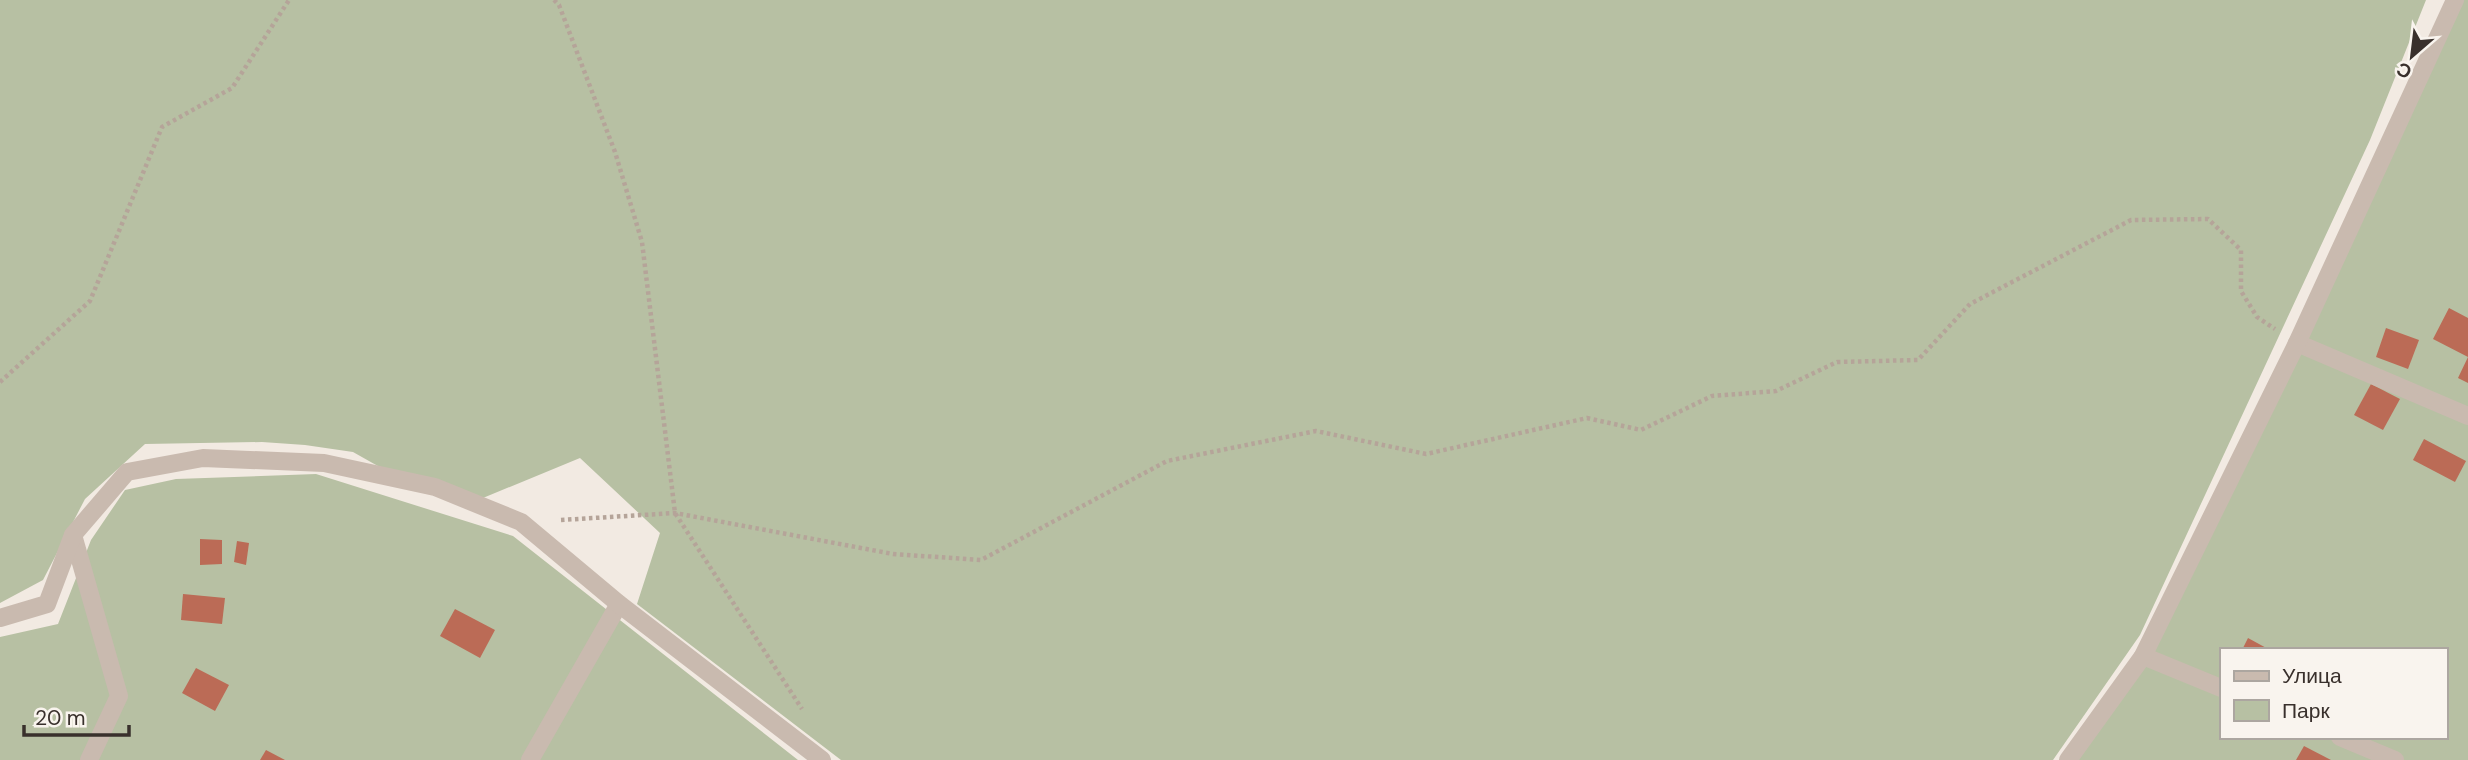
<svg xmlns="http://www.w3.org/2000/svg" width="2468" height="760" font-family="'DM Sans',sans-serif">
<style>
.green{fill:#b7c0a3;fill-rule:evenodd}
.building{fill:#bb6b56}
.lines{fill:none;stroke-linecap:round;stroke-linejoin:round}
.path{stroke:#b5a499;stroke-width:4.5;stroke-dasharray:3.5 3.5;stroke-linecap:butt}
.service{stroke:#c9baaf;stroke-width:18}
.minor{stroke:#c9baaf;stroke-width:18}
</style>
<rect width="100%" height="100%" fill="#f2eae2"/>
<g class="green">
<polygon points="0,0 2426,0 2370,140 2140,635 2053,760 841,760 637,604 660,533 580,458 466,505 424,492 353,452 305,445 262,442 145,444 85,499 43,580 0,603"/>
<path d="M2455 0H2468V760H2077L2153 653ZM2221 650H2445V737H2221Z"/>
<polygon points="316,474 513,536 798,760 0,760 0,637 58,624 91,540 125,490 176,479"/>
</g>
<g class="building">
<polygon points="2449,308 2468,318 2468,383 2458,378 2468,357 2433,339"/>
<polygon points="2386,328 2419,340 2408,369 2376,357"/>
<polygon points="2371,384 2400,399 2383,430 2354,415"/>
<polygon points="2424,439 2466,461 2455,482 2413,460"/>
<polygon points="200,539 222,540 222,564 200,565"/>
<polygon points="237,541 249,543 246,565 234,562"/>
<polygon points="183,594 225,598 222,624 181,620"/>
<polygon points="455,609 495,630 480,658 440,636"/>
<polygon points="2248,638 2270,650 2242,650"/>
<polygon points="196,668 229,685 215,711 182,693"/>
<polygon points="2304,746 2331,760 2296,760"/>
<polygon points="266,750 285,760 260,760"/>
</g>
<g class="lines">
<g class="path">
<polyline points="554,0 559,5 615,152 642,242 675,513 802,709"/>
<polyline points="0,382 90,301 162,127 232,88 289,0"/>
<polyline points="561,520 675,513 893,554 981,560 1167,461 1316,431 1426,454 1587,418 1641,430 1712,396 1776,391 1837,362 1918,360 1970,304 2131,220 2208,219 2241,250 2241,291 2257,317 2275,329"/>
</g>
<g class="service">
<polyline points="2297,343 2468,416"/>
<polyline points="73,535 119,696 89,760"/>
<polyline points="2143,656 2221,688"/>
<polyline points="2340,737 2395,760"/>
<polyline points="530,760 619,604"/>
<polyline points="2068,760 2143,656 2297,343 2455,0"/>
</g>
<polyline class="minor" points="0,618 47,604 73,535 127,472 203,458 324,463 435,487 521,522 619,604 822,760"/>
</g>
<rect x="2220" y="648" width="228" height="91" fill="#f9f4ee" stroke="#aca6a0" stroke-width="2"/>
<rect x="2234" y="671" width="35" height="10" fill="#c9baaf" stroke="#aca6a0" stroke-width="2"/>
<text x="2282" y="683" font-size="21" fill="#39302c">Улица</text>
<rect x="2234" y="700" width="35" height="21" fill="#b7c0a3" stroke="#aca6a0" stroke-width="2"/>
<text x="2282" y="718" font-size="21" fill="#39302c">Парк</text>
<g transform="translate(2412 56) rotate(208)" stroke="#f9f4ee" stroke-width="5" paint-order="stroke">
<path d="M0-5L12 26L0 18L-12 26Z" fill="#39302c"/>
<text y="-10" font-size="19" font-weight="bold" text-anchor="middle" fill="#39302c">С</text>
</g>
<path d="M24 725v10h105v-10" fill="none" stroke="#39302c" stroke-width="3.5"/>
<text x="35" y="725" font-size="21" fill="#39302c" stroke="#f9f4ee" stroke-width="5" paint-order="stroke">20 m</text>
</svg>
